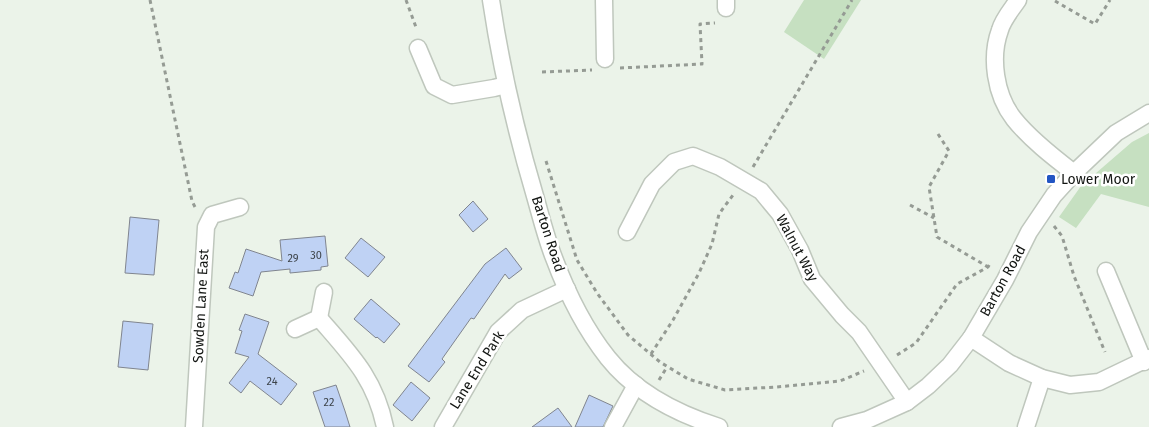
<svg xmlns="http://www.w3.org/2000/svg" width="1149" height="427" font-family="'Fira Sans',sans-serif">
<style>
.green{fill:#c6e0c1}
.building{fill:#bfd2f4;stroke:#80858f}
.lines{fill:none;stroke-linecap:round;stroke-linejoin:round}
.minor-casing{stroke:#bfc7bd;stroke-width:19}
.path{stroke:#959b94;stroke-width:3;stroke-dasharray:4 4;stroke-linecap:butt}
.minor{stroke:#fff;stroke-width:16}
.poi-dot{fill:#2255c3;stroke:#fff;stroke-width:2}
.labels{text-anchor:middle;dominant-baseline:central;stroke-width:5;stroke-linejoin:round;paint-order:stroke}
.number-label{font-size:11px;fill:#3d444a}
.poi-label{font-size:14px;fill:#121512;stroke:#fff;text-anchor:start}
.street-label{font-size:14px;fill:#121512;stroke:#fff}
</style>
<rect width="100%" height="100%" fill="#ebf3e9"/>
<g class="green">
<polygon points="804,0 861,0 824,59 784,32"/>
<polygon points="1149,133 1149,207 1101,194 1076,228 1059,217 1081,186 1132,142"/>
</g>
<g class="building">
<polygon points="473,201 488,219 473,232 459,215"/>
<polygon points="130,217 159,220 154,275 125,273"/>
<polygon points="325,236 328,266 321,267 321,270 290,273 290,269 261,272 253,296 229,288 235,272 238,273 246,249 282,261 280,240"/>
<polygon points="361,238 385,257 368,277 345,258"/>
<polygon points="506,248 522,269 509,279 505,274 474,319 471,318 442,359 445,362 429,382 408,366 485,264"/>
<polygon points="371,299 400,324 384,343 377,337 376,338 354,319"/>
<polygon points="245,314 269,322 258,354 297,384 281,405 250,381 241,393 229,383 249,357 235,353 242,331 239,330"/>
<polygon points="123,321 153,324 148,370 118,367"/>
<polygon points="411,382 430,398 412,421 393,405"/>
<polygon points="336,385 345,411 350,427 325,427 313,392"/>
<polygon points="589,395 613,406 603,427 575,427"/>
<polygon points="558,408 572,427 532,427"/>
</g>
<g class="lines">
<g class="minor-casing">
<g id="minor">
<path d="M491 0C501 67 516 132 535 196 541 217 546 238 554 258 567 293 585 329 608 358 636 393 678 414 719 427"/>
<polyline points="604,0 605,59"/>
<polyline points="726,0 726,8"/>
<path d="M1018 0C1012 9 1003 19 1000 30 990 57 995 95 1014 119 1030 139 1053 157 1074 173"/>
<polyline points="418,48 434,86 452,95 494,88 506,85"/>
<polyline points="627,232 652,184 674,162 693,156 720,167 761,191 780,214 800,250 812,279 842,315 859,332 907,402"/>
<polyline points="1106,271 1144,362"/>
<path d="M319 318C350 354 375 378 385 427"/>
<polyline points="295,329 319,318 324,292"/>
<polyline points="971,338 1009,363 1042,378 1070,385 1099,382 1149,358"/>
<polyline points="194,427 206,227 212,215 240,207"/>
<polyline points="443,427 498,332 522,310 567,289"/>
<polyline points="613,427 636,385"/>
<polyline points="841,427 867,420 907,402 928,386 950,365 971,338 1005,280 1029,232 1054,195 1074,173 1116,133 1149,113"/>
<polyline points="1026,427 1042,378"/>
</g>
</g>
<g class="path">
<polyline points="150,0 192,201 195,207"/>
<polyline points="406,0 417,30"/>
<polyline points="1055,1 1095,24 1110,0"/>
<polyline points="620,68 702,64 700,24 715,23"/>
<polyline points="542,72 592,70"/>
<polyline points="938,134 949,151 929,187 937,237 988,267"/>
<polyline points="546,161 577,260 597,293 628,335 660,362 688,379 725,390 776,387 840,381 864,371"/>
<polyline points="753,167 852,0"/>
<polyline points="910,205 934,218"/>
<polyline points="1054,226 1062,236 1074,276 1105,352"/>
<polyline points="651,354 673,320 699,273 712,244 719,214 733,195"/>
<polyline points="897,355 916,343 957,284 988,267 991,262"/>
<polyline points="659,380 667,367"/>
</g>
<use href="#minor" class="minor"/>
</g>
<rect class="poi-dot" x="1046" y="174" width="10" height="10" rx="2.5"/>
<g class="labels">
<g class="number-label">
<text x="316" y="255">30</text>
<text x="293" y="258">29</text>
<text x="272" y="381">24</text>
<text x="329" y="402">22</text>
</g>
<g class="poi-label">
<text x="1061" y="179">Lower Moor</text>
</g>
<g class="street-label">
<text transform="translate(548 234) rotate(72)">Barton Road</text>
<text transform="translate(797 248) rotate(62)">Walnut Way</text>
<text transform="translate(1003 281) rotate(-61)">Barton Road</text>
<text transform="translate(201 306) rotate(-87)">Sowden Lane East</text>
<text transform="translate(477 370) rotate(-58)">Lane End Park</text>
</g>
</g>
</svg>
